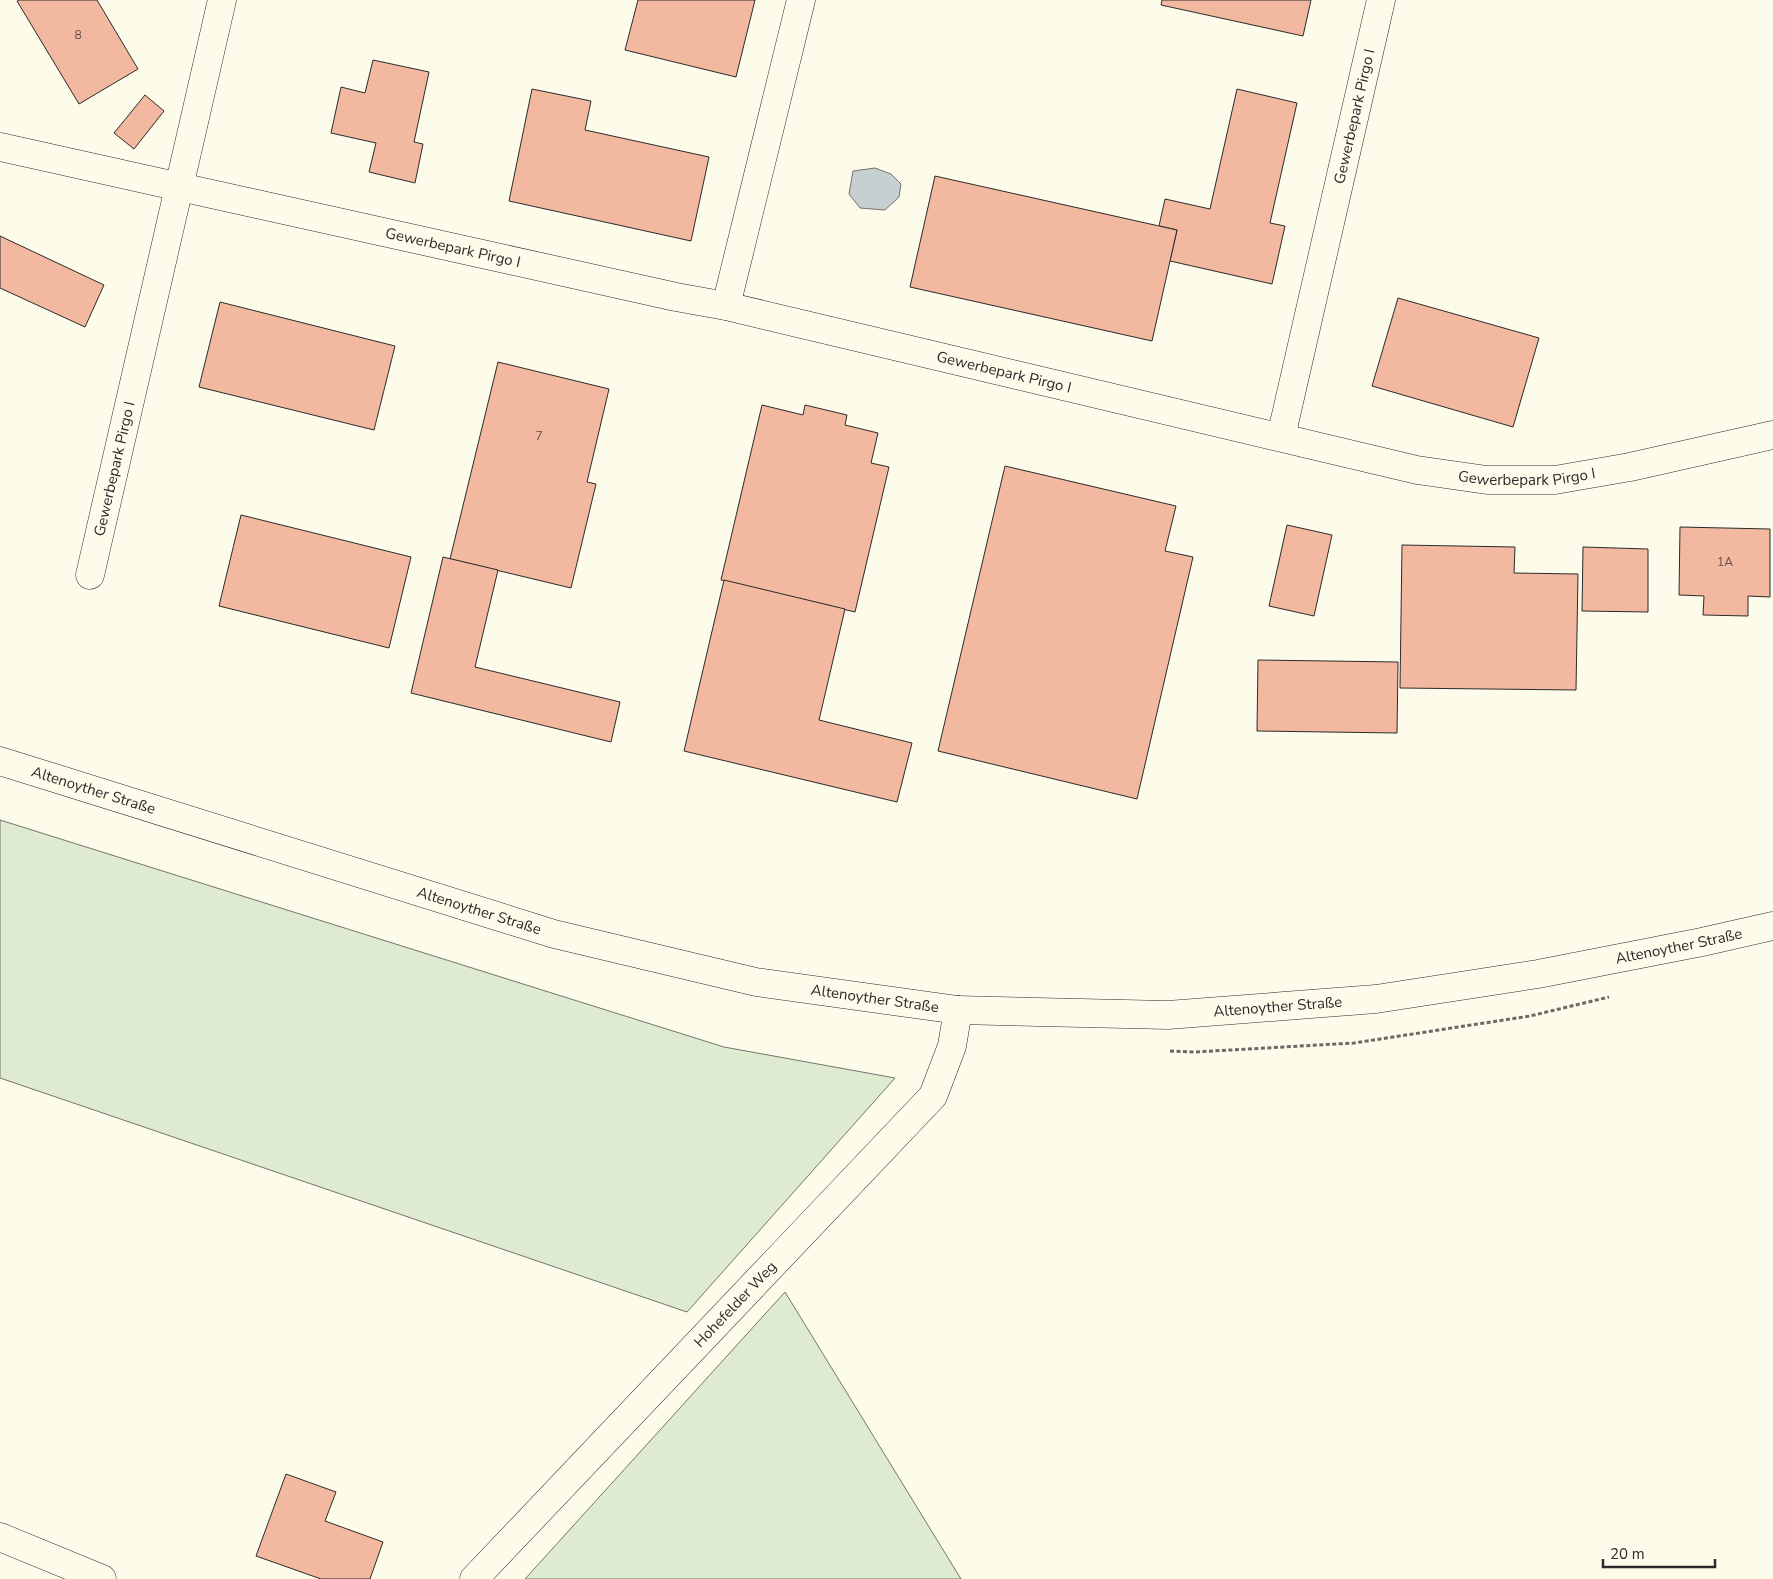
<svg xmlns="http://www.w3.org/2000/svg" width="1773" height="1579" font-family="'Nunito Sans',sans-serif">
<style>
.green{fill:#deebd1;stroke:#74746e}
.water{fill:#c7d0d0;stroke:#74746e}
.building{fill:#f2b8a0;stroke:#2b2b2b}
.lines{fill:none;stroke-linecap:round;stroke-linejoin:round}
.minor-casing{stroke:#2b2b2b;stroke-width:29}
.major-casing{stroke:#2b2b2b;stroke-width:29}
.path{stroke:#6a6964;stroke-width:3;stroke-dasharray:4 2.5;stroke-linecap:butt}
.minor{stroke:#fdfbea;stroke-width:28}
.major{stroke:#fdfbea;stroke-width:28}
.labels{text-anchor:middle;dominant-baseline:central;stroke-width:4;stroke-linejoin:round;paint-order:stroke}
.number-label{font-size:12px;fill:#5d4e48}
.street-label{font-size:15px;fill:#2b2b2b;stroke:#fdfbea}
</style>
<rect width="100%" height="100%" fill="#fdfbea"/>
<g class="green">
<polygon points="0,820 724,1047 895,1078 687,1312 0,1078"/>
<polygon points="785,1292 961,1579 525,1579"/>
</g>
<polygon class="water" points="875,168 891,174 901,184 899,197 885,210 860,208 849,194 853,171"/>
<g class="building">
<polygon points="19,0 97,0 138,69 79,104 17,1"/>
<polygon points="638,0 755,0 736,77 625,50"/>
<polygon points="1162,0 1311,0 1303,36 1161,5"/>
<polygon points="373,60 429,72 414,142 423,144 415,183 369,172 376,143 331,133 341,87 365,93"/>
<polygon points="532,89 591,101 585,130 709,157 691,241 509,201"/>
<polygon points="1237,89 1297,103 1270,223 1285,226 1272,284 1170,261 1177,230 1159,226 1165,199 1210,209"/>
<polygon points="145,95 164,111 134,149 114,133"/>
<polygon points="935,176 1177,230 1152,341 910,287"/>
<polygon points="0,236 104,285 85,327 0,288"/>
<polygon points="1398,298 1539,338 1513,427 1372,386"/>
<polygon points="220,302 395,346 374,430 199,387"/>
<polygon points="498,362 609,389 587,482 596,484 571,588 450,559"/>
<polygon points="762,405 803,415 805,405 847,415 845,425 878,433 871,463 889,467 855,612 721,580"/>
<polygon points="1005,466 1176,506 1165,551 1193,557 1137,799 938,751"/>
<polygon points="241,515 411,557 389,648 219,606"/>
<polygon points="1287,525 1332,535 1314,616 1269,606"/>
<polygon points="1680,527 1770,529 1770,597 1748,596 1748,616 1703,615 1704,596 1679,595"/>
<polygon points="1402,545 1515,547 1514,573 1578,574 1576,690 1400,688"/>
<polygon points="1583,547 1648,549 1648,612 1582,611"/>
<polygon points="443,557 498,570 475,667 620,702 611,742 411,693"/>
<polygon points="724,580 845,609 819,720 912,743 897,802 684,751"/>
<polygon points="1258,660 1398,662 1397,733 1257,731"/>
<polygon points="286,1474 336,1492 325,1521 383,1542 370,1579 321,1579 256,1556"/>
</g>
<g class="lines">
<g class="minor-casing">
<g id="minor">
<path id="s1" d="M0 147 676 297 726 306 1417 470 1487 480H1555L1630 467 1773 435"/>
<polyline points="726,306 801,0"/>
<path id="s2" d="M1281 437 1381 0"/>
<path id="s3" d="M90 575 222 0"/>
<polyline points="0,1537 102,1579"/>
<path id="s4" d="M474 1579 933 1096 952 1046 958 1010"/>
</g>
</g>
<g class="major-casing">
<g id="major">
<path id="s5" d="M0 761 554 934 756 982 958 1010 1168 1015 1376 999 1538 974 1702 942 1773 926"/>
</g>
</g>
<polyline class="path" points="1170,1051 1195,1052 1354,1043 1530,1016 1609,997"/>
<use href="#minor" class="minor"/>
<use href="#major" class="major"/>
</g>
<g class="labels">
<g class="number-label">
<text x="78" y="35">8</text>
<text x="539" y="436">7</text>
<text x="1725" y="562">1A</text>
</g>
<g class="street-label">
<text stroke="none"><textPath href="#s2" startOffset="329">Gewerbepark Pirgo I</textPath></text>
<text stroke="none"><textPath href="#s1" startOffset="464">Gewerbepark Pirgo I</textPath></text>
<text stroke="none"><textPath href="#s1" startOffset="1029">Gewerbepark Pirgo I</textPath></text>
<text stroke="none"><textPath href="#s3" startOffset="109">Gewerbepark Pirgo I</textPath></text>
<text stroke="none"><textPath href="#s1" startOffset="1564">Gewerbepark Pirgo I</textPath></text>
<text stroke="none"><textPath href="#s5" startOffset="98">Altenoyther Straße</textPath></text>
<text stroke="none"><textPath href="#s5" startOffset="502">Altenoyther Straße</textPath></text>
<text stroke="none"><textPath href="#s5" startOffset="1718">Altenoyther Straße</textPath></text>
<text stroke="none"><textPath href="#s5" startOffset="908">Altenoyther Straße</textPath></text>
<text stroke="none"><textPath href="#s5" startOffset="1312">Altenoyther Straße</textPath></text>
<text stroke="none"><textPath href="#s4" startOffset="379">Hohefelder Weg</textPath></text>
</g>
</g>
<path d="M1603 1559v8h112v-8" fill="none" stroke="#2b2b2b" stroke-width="2.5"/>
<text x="1610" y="1559" font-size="15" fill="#2b2b2b" stroke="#fdfbea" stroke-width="4" paint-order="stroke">20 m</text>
</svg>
